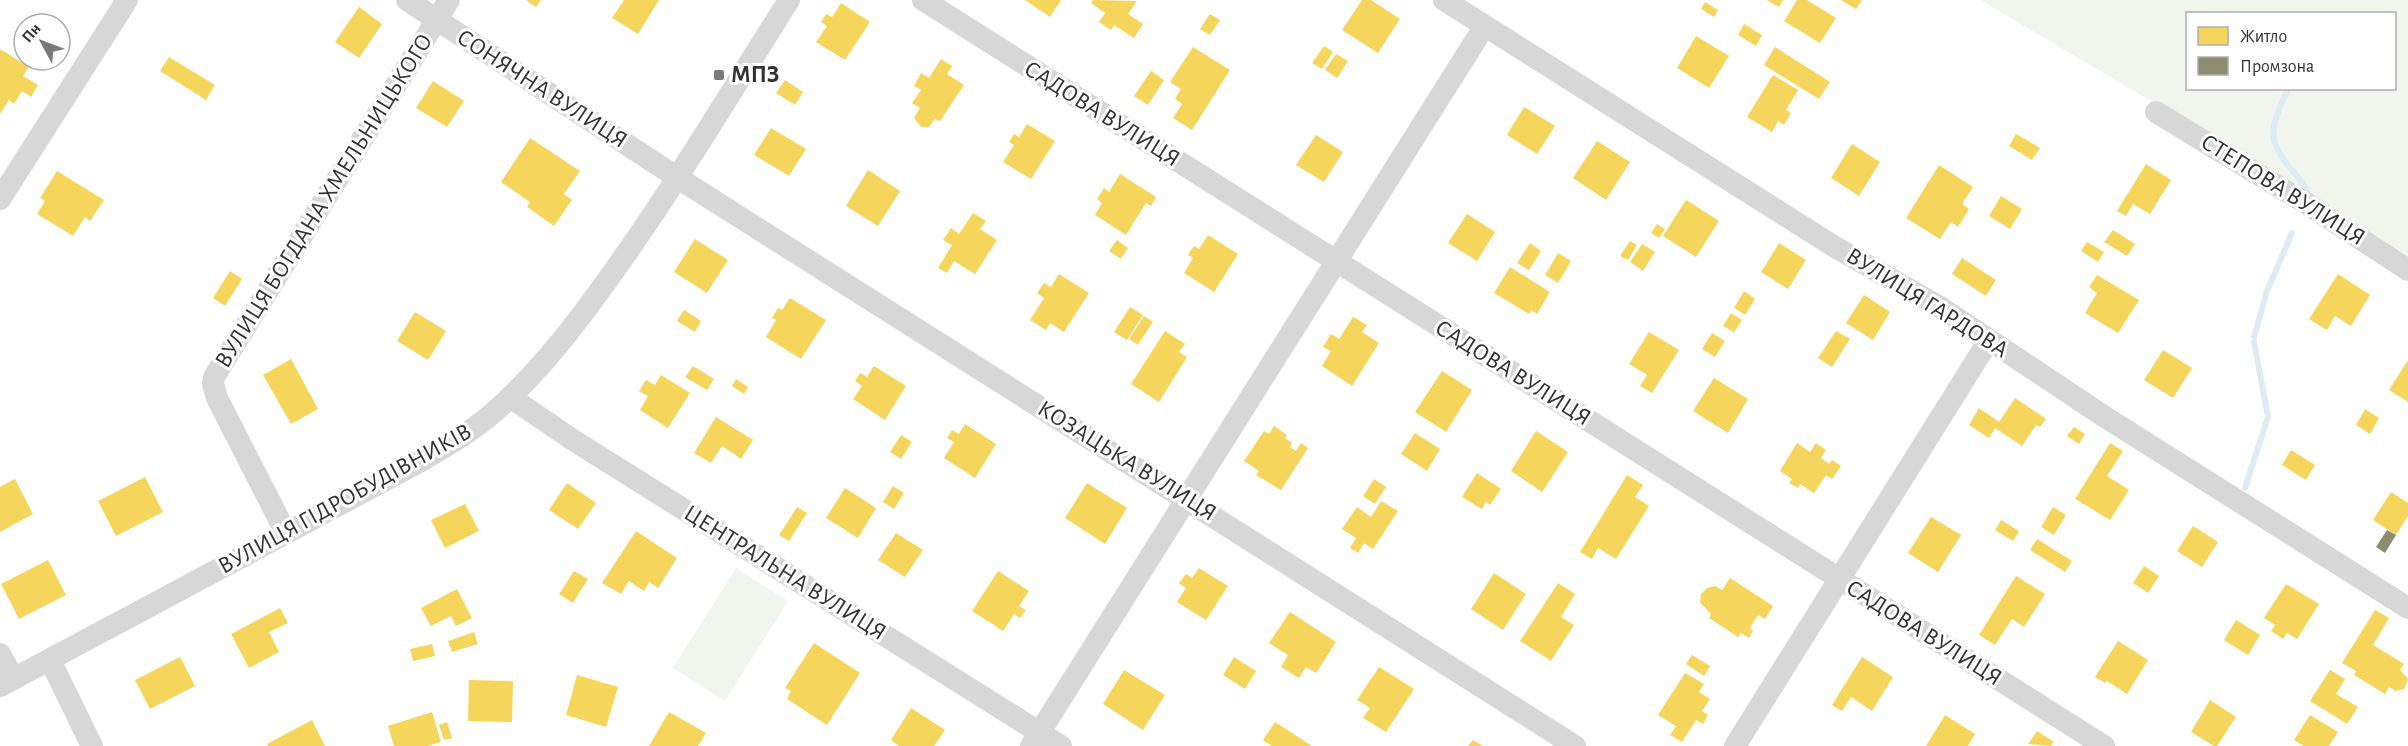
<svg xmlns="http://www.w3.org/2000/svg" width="2408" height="746" font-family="'Alegreya Sans',sans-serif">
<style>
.green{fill:#f1f5ed;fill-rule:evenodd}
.homes{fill:#f6d55c}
.industry{fill:#8c8c6e}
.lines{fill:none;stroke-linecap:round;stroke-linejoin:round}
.stream{stroke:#ddebf3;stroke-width:6}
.minor{stroke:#d7d7d7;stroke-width:22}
.poi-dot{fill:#7a7a7a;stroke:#fff;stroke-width:2}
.labels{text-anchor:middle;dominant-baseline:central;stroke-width:6;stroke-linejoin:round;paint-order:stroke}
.poi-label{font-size:24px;font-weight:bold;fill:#333;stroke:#fff;text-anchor:start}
.street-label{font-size:24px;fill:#333;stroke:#fff}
</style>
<rect width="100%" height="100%" fill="#fff"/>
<g class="green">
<path d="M1980 0H2408V260L2195 127ZM2188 14H2394V88H2188Z"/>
<polygon points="736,568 788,601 725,701 673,668"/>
</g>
<g class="homes">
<polygon points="526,0 541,0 536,7"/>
<polygon points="624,0 659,0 638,34 612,18"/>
<polygon points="1025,0 1061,0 1050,17"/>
<polygon points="1093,0 1137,1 1128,14 1143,24 1134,38 1114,25 1111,30 1099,22 1105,13 1091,3"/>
<polygon points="1362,0 1371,0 1400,19 1378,53 1342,30"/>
<polygon points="1767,0 1783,0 1779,7"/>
<polygon points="1797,0 1807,0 1836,18 1820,43 1784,21"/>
<polygon points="1841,0 1862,0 1856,9"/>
<polygon points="1705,2 1718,10 1714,17 1701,9"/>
<polygon points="841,3 870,22 845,60 816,42 827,26 821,22 826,14 832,17"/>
<polygon points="359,7 382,24 359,58 335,42"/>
<polygon points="1210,14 1220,20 1210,35 1200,29"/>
<polygon points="1744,24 1762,35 1756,46 1738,35"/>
<polygon points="1696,36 1729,56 1709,88 1677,68"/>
<polygon points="1324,46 1333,52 1322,69 1312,63"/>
<polygon points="1193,47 1230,70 1192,130 1173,118 1182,104 1175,99 1181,89 1170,82"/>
<polygon points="1775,47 1830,82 1819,99 1764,65"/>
<polygon points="0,49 29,67 23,76 38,85 31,97 22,91 14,104 9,100 0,114"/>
<polygon points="1336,54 1348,61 1337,78 1325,70"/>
<polygon points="169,57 215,85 206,100 160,71"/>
<polygon points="941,59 952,66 947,74 964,85 940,121 935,119 929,127 921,127 914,118 920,108 912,103 921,90 914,86 921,73 929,78"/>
<polygon points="1151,71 1164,80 1148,105 1134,96"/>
<polygon points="1773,75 1798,90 1786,110 1791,113 1784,125 1778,121 1772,132 1747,117"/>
<polygon points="785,80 803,92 795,105 776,93"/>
<polygon points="433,81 464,101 447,127 416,108"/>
<polygon points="1524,107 1555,126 1537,154 1507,135"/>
<polygon points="1027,124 1055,141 1031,179 1003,162 1014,145 1009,142 1014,134 1019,137"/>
<polygon points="771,128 806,149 789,176 754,155"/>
<polygon points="2016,134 2040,148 2032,160 2009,146"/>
<polygon points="1316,135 1343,152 1324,182 1296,165"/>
<polygon points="530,138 580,171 564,194 572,200 554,226 527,207 530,202 501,182"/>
<polygon points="1597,141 1630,162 1606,200 1573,178"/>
<polygon points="1852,144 1880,162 1859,196 1831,178"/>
<polygon points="2146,164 2171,180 2150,214 2133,204 2126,216 2117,211"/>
<polygon points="1939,165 1973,187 1962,204 1969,209 1958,227 1951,222 1940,239 1906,218"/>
<polygon points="868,170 900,191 878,226 846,206"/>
<polygon points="57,171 104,200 90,221 85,217 73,236 37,214 45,201 40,198"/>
<polygon points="1120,174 1156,197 1151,206 1146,203 1126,235 1095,215 1102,203 1097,199 1104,188 1109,192"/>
<polygon points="2001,196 2022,209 2010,229 1989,216"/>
<polygon points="1686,200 1719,221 1696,257 1663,236"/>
<polygon points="973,213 986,221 980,229 997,240 975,274 954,261 947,273 938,268 952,245 943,240 951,228 959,234"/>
<polygon points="1467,214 1495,232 1477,261 1448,243"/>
<polygon points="1657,224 1665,229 1659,238 1651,233"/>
<polygon points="2113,230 2135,244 2127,256 2104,242"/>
<polygon points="1208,235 1238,254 1214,292 1184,273 1193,258 1188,255 1194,246 1199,249"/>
<polygon points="695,239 728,260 707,293 674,272"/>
<polygon points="1117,240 1128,248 1121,259 1109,251"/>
<polygon points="1630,241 1637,245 1628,260 1620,256"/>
<polygon points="2087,242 2104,252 2098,262 2081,251"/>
<polygon points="1530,243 1541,251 1529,270 1517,263"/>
<polygon points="1779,243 1806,260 1788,289 1761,272"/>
<polygon points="1642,244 1655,252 1643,271 1630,262"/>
<polygon points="1558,253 1571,261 1558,283 1545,275"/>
<polygon points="1962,258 1996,280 1986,296 1952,274"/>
<polygon points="1510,267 1550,292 1537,314 1531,310 1529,314 1494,293"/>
<polygon points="230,271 242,279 225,306 213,298"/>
<polygon points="1059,274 1089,293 1064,332 1050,323 1046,330 1030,320 1044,298 1037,293 1044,283 1051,287"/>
<polygon points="2338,274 2370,295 2351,326 2335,316 2327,330 2309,319"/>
<polygon points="2097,275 2139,300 2118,333 2085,313 2097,293 2089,287"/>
<polygon points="1744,291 1755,299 1745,315 1734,308"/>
<polygon points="1864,295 1890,312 1873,340 1846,323"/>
<polygon points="790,298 826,320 801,359 766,337 776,320 772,318 778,308 782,310"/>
<polygon points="1130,307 1143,315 1127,340 1114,332"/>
<polygon points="684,310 701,321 695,332 677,321"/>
<polygon points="415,312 446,331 428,360 397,341"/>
<polygon points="1731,313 1742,320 1734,332 1723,326"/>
<polygon points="1144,316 1153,322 1138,345 1129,339"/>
<polygon points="1353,317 1367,325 1362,332 1379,343 1352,386 1322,366 1331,351 1323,347 1331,334 1339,339"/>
<polygon points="1165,331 1185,344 1179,352 1187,357 1159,402 1131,384"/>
<polygon points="1836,331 1850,339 1832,367 1818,358"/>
<polygon points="1649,332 1679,350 1652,393 1640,386 1647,375 1629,364"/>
<polygon points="1712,333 1725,341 1715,357 1702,349"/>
<polygon points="2163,350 2192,368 2173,398 2144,380"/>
<polygon points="291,359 318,409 291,424 263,375"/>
<polygon points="2408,360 2408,402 2389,390"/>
<polygon points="693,366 714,379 707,390 685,377"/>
<polygon points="874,366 906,386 885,420 853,399 862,386 855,381 860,373 867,377"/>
<polygon points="1442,371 1472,390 1446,432 1415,412"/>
<polygon points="661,375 690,393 668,428 640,410 648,396 639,391 646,380 655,385"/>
<polygon points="1714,378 1748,399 1728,433 1693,411"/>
<polygon points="736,379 748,387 744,394 732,386"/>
<polygon points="2015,398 2046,419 2040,427 2036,425 2022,446 1995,428 1989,438 1969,425 1979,408 1999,422"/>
<polygon points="2365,409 2379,418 2370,434 2356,425"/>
<polygon points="716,417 753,440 741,459 722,446 711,463 694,453"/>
<polygon points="965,424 996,444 975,478 944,458 954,442 947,438 952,430 959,434"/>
<polygon points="1274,426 1287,435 1285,438 1292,443 1290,447 1296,451 1301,443 1308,448 1281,490 1256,475 1259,471 1244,461 1264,431 1269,434"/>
<polygon points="2074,427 2085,434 2079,444 2067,436"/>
<polygon points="1536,431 1568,452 1542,492 1511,471"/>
<polygon points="1415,433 1440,449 1427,471 1401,454"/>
<polygon points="901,435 912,442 901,459 890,452"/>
<polygon points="1797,443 1810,452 1816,443 1826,450 1821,458 1829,464 1832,460 1841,466 1832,479 1826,475 1814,493 1800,484 1798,488 1789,483 1792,479 1780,471"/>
<polygon points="2110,443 2123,451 2107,476 2129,490 2110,520 2075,499"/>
<polygon points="2291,450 2315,465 2306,480 2282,465"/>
<polygon points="1477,473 1501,489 1490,505 1486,502 1482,509 1462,497"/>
<polygon points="1627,475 1643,485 1635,497 1649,506 1616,559 1598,548 1592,559 1580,552"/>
<polygon points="145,477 163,512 116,536 98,501"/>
<polygon points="15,479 33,514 0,532 0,487"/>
<polygon points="1374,479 1386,487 1375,504 1363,496"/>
<polygon points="567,483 596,503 578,529 549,510"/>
<polygon points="1087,483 1127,508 1105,544 1065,518"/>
<polygon points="893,486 904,493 894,509 883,502"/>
<polygon points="845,488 876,508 858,538 826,518"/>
<polygon points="2391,492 2408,503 2408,516 2396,535 2373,520"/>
<polygon points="1381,501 1398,511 1373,549 1364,543 1358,553 1350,548 1356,538 1342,529 1357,507 1371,517"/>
<polygon points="465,504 479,531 445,548 431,520"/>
<polygon points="797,507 807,513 789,541 779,535"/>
<polygon points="2053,507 2066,515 2054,535 2041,527"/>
<polygon points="1931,517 1961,535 1938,572 1908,553"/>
<polygon points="2001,520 2019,531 2013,541 1995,530"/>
<polygon points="2193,526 2218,542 2202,567 2177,551"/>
<polygon points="636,531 677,558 658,588 649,582 644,591 629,581 621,594 602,583"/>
<polygon points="896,533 923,550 905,577 878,560"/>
<polygon points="2037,539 2072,561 2065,572 2030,550"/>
<polygon points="48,560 66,595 19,619 1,584"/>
<polygon points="2144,566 2159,576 2148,593 2133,583"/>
<polygon points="1199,568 1228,586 1206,620 1177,602 1186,588 1179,583 1186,574 1192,578"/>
<polygon points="574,571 588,579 573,603 559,594"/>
<polygon points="998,571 1029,591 1019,606 1026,610 1020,618 1014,614 1003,631 972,611"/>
<polygon points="1494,573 1526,594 1503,630 1471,609"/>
<polygon points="2016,576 2045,594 2024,627 2012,619 1995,645 1979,635"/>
<polygon points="1730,578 1773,606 1765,619 1758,615 1750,628 1753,631 1749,638 1741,633 1738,637 1709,618 1711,614 1700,602 1701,594 1707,588 1715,586 1722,590"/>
<polygon points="1558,583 1575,594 1561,617 1574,625 1551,661 1520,641"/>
<polygon points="2286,584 2319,604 2297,639 2287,633 2283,639 2271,631 2275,625 2264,618"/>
<polygon points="457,589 472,618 456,626 451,616 431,626 421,608"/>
<polygon points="280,608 288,623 269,632 279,652 249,668 231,634"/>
<polygon points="2375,610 2389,618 2373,645 2404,664 2400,670 2408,679 2404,689 2396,691 2389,687 2385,694 2354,675 2356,671 2342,663"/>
<polygon points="1290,612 1336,642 1316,673 1306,667 1299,678 1281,667 1288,655 1269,643"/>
<polygon points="2236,620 2260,635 2248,655 2224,640"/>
<polygon points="474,632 478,644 452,652 448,641"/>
<polygon points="2118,641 2148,660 2127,694 2107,681 2105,683 2095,677"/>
<polygon points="814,643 860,673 827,725 787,699 791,691 785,688"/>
<polygon points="432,644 435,656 413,661 410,649"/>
<polygon points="1692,655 1710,666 1704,676 1686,664"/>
<polygon points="180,657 195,686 150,709 135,680"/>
<polygon points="1234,657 1256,671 1245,689 1223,675"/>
<polygon points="1862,657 1893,677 1872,711 1851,697 1842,711 1832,705"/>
<polygon points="1379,667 1414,689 1386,732 1363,718 1370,708 1357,700"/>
<polygon points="1124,670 1165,695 1143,730 1103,704"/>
<polygon points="2330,670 2345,679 2336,694 2358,707 2347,724 2310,701"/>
<polygon points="1685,673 1704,684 1699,692 1710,699 1702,711 1708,715 1703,724 1696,720 1682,742 1670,735 1676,726 1658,715"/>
<polygon points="577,675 618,687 606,727 566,715"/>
<polygon points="469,680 513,681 512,722 468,721"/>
<polygon points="2210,700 2236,717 2217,746 2214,746 2191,732"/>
<polygon points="911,708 945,730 934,746 899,746 891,740"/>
<polygon points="432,712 441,742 427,746 394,746 388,726"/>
<polygon points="669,712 706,733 698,746 649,746"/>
<polygon points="1945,715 1975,734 1968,746 1926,746"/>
<polygon points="2310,715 2338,732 2329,746 2304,746 2294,740"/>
<polygon points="312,720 325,746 268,746 267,744"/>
<polygon points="447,722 452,738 444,740 439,725"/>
<polygon points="1275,722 1312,746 1272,746 1263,740"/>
<polygon points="2037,731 2054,742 2051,746 2028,744"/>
<polygon points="1473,740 1483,746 1468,746"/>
</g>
<polygon class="industry" points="2387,530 2396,535 2385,553 2376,547"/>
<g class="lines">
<g class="stream">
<path d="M2288 88C2273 125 2263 136 2291 169 2299 178 2305 185 2309 196"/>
<polyline points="2254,337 2267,291 2292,233"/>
<polyline points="2245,488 2268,417 2254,342"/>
</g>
<g class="minor">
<polyline points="407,0 678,178 1575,746"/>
<polyline points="923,0 2104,746"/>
<polyline points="1444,0 1835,247 1940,307 2105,417 2408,608"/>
<polyline points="2156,112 2304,202 2408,270"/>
<polyline points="0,199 127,0"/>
<polyline points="510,397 573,440 1061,746"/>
<polyline points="286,533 217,398 213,384 214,377 449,0"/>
<polyline points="0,654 14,679"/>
<polyline points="50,660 92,746"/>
<path d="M0 686 421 461C446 446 471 432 493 413 540 372 580 319 616 268 678 181 732 90 789 0"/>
<polyline points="1031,746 1484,27"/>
<polyline points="1735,746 1989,340"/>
</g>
</g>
<rect class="poi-dot" x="713" y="69" width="12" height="12" rx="3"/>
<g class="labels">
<g class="poi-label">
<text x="731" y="75">МПЗ</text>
</g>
<g class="street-label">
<text transform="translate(542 89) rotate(33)">СОНЯЧНА ВУЛИЦЯ</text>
<text transform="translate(1102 114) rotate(32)">САДОВА ВУЛИЦЯ</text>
<text transform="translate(2283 190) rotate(32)">СТЕПОВА ВУЛИЦЯ</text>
<text transform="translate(324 201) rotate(-58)">ВУЛИЦЯ БОГДАНА ХМЕЛЬНИЦЬКОГО</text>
<text transform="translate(1927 303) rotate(32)">ВУЛИЦЯ ГАРДОВА</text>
<text transform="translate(1513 373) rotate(32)">САДОВА ВУЛИЦЯ</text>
<text transform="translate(1127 461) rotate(32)">КОЗАЦЬКА ВУЛИЦЯ</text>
<text transform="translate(345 499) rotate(-29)">ВУЛИЦЯ ГІДРОБУДІВНИКІВ</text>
<text transform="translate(785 573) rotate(32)">ЦЕНТРАЛЬНА ВУЛИЦЯ</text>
<text transform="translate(1924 633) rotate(32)">САДОВА ВУЛИЦЯ</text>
</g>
</g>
<rect x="2186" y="12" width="210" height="78" fill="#ffffff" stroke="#adadad" stroke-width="1.5"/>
<rect x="2198" y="27" width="30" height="18" fill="#f6d55c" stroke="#adadad" stroke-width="1.5"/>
<text x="2240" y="42" font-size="18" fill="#333333">Житло</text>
<rect x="2198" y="57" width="30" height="18" fill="#8c8c6e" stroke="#adadad" stroke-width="1.5"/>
<text x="2240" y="72" font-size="18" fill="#333333">Промзона</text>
<g transform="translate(42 42) rotate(311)"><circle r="28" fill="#ffffff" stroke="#adadad" stroke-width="1.5"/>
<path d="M0-4.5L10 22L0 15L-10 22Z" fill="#7a7a7a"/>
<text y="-9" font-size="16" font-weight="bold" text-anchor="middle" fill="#333333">Пн</text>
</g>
</svg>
